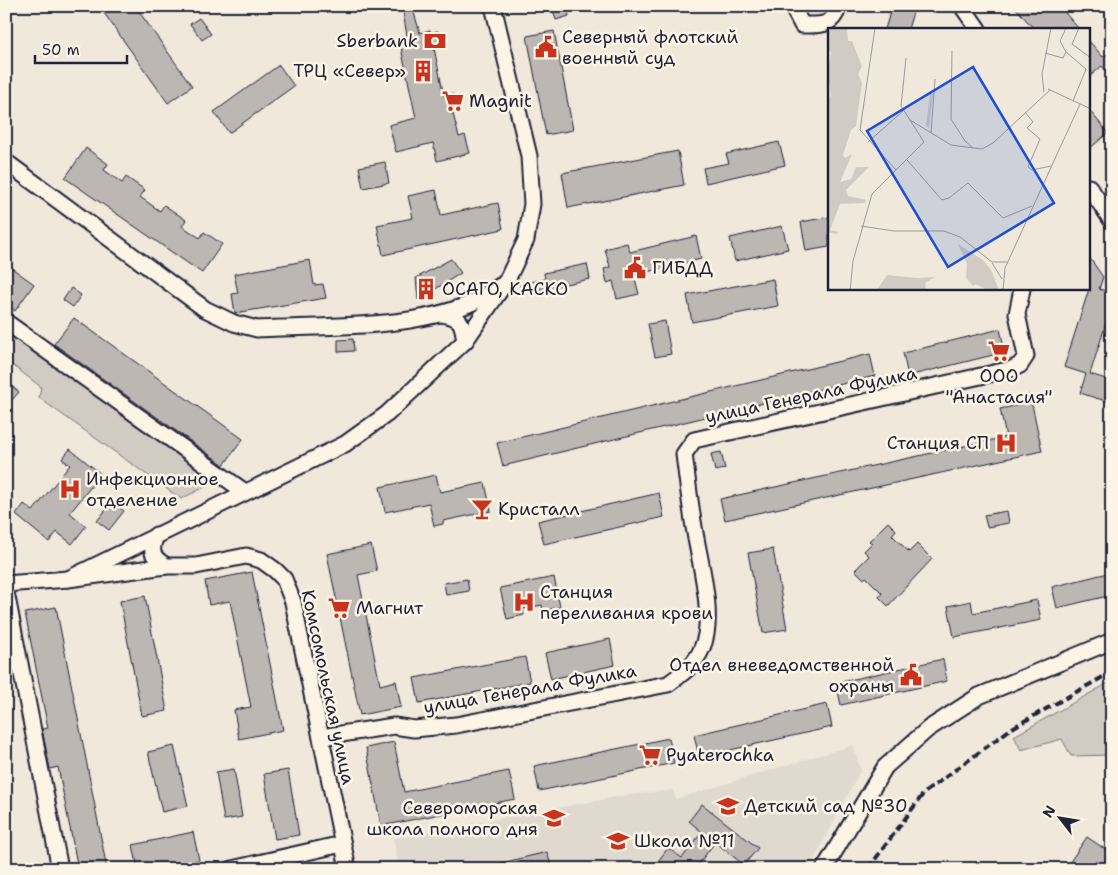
<svg xmlns="http://www.w3.org/2000/svg" width="1118" height="875" font-family="'Shantell Sans',sans-serif">
<style>
.built{fill:#e0d9cf}
.green{fill:#d1cbc3;stroke:#7a767f}
.building{fill:#bcb7b3;stroke:#22223b}
.lines{fill:none;stroke-linecap:round;stroke-linejoin:round}
.minor-casing{stroke:#22223b;stroke-width:19}
.minor{stroke:#fcf5e5;stroke-width:15}
.rail{stroke:#22223b;stroke-width:4;stroke-dasharray:8 4;stroke-linecap:butt}
.labels{text-anchor:middle;dominant-baseline:central;stroke-width:5;stroke-linejoin:round;paint-order:stroke}
.poi-label{font-size:18px;fill:#22223b;stroke:#fcf5e5;text-anchor:start}
.street-label{font-size:18px;fill:#22223b;stroke:#fcf5e5}
.inset-road{fill:none;stroke:#9d999b;stroke-width:1}
.view{fill:#1d4ed8;fill-opacity:0.15;stroke:#1d4ed8;stroke-width:2.5}
.inset-edge{fill:none;stroke:#22223b;stroke-width:2.5}
</style>
<rect width="100%" height="100%" fill="#efe8db"/>
<filter id="ink" filterUnits="userSpaceOnUse"><feTurbulence type="fractalNoise" baseFrequency=".02" numOctaves="2"/><feDisplacementMap in="SourceGraphic" scale="10" xChannelSelector="R" yChannelSelector="G"/><feConvolveMatrix kernelMatrix="1 2 1 2 8 2 1 2 1" color-interpolation-filters="sRGB"/></filter>
<g filter="url(#ink)">
<polygon class="built" points="853,745 861,770 809,869 399,869 393,838 627,795 673,790 676,799"/>
<g class="green">
<polygon points="16,340 25,341 212,474 205,487 181,499 39,398 41,387 6,360 6,344"/>
<polygon points="1112,681 1112,755 1071,756 1062,739 1021,750 1014,736"/>
</g>
<g class="building">
<polygon points="99,6 135,6 192,86 168,103"/>
<polygon points="402,6 412,6 420,33 430,30 431,33 437,31 442,34 442,46 434,48 444,96 453,94 456,109 452,110 459,137 465,135 470,153 437,161 433,143 396,152 389,125 416,118 399,38 407,36"/>
<polygon points="552,6 567,6 569,16 556,20"/>
<polygon points="892,6 915,6 908,29 885,29"/>
<polygon points="1014,6 1059,6 1079,29 1034,29"/>
<polygon points="199,18 211,34 202,40 190,24"/>
<polygon points="554,31 573,130 546,135 527,36"/>
<polygon points="1089,41 1103,57 1107,54 1112,59 1112,77 1102,66 1089,77"/>
<polygon points="279,65 294,86 229,133 214,112"/>
<polygon points="1089,110 1108,133 1089,149"/>
<polygon points="779,142 785,165 706,183 703,168 729,163 726,154"/>
<polygon points="86,148 108,164 104,170 122,183 126,177 145,190 140,197 160,211 164,205 186,220 182,226 200,238 204,232 222,244 202,273 65,178"/>
<polygon points="678,151 684,185 568,208 562,173"/>
<polygon points="385,162 389,183 363,188 359,167"/>
<polygon points="436,190 441,215 498,203 503,229 383,255 377,225 413,218 408,196"/>
<polygon points="829,217 829,247 806,251 801,222"/>
<polygon points="782,226 788,249 735,261 730,238"/>
<polygon points="696,236 701,259 634,275 639,294 617,299 613,281 607,283 604,269 610,267 605,249 627,243 630,252"/>
<polygon points="1089,257 1103,277 1099,289 1112,293 1112,304 1090,374 1112,381 1112,403 1080,393 1086,374 1064,367 1089,289"/>
<polygon points="451,259 461,273 418,300 416,278"/>
<polygon points="310,260 314,285 323,284 326,298 235,313 232,294 238,293 234,274"/>
<polygon points="6,264 34,284 15,311 6,305"/>
<polygon points="587,264 590,279 522,293 520,284 545,279 544,273"/>
<polygon points="773,279 778,306 692,322 687,295"/>
<polygon points="71,288 81,295 73,307 63,300"/>
<polygon points="74,318 243,439 224,465 54,344"/>
<polygon points="665,321 671,354 655,357 648,324"/>
<polygon points="1000,329 1005,352 908,376 903,353"/>
<polygon points="353,339 354,351 338,352 338,340"/>
<polygon points="870,354 875,376 503,466 497,443"/>
<polygon points="6,382 19,392 6,407"/>
<polygon points="1030,395 1042,451 725,520 720,499 1006,437 1000,409 1019,405 1017,397"/>
<polygon points="70,449 101,474 70,513 86,526 72,544 57,532 49,542 16,515 24,504 33,511 70,465 62,459"/>
<polygon points="721,452 725,469 715,471 711,454"/>
<polygon points="436,475 440,492 485,483 491,511 443,521 443,524 434,526 429,503 385,512 380,487"/>
<polygon points="659,493 664,517 544,544 538,521"/>
<polygon points="112,502 124,511 109,530 97,521"/>
<polygon points="1007,511 1009,523 987,527 984,515"/>
<polygon points="888,522 896,530 892,535 909,552 917,544 932,559 888,606 879,597 882,593 866,577 864,579 855,570 869,556 864,551 872,543 869,541"/>
<polygon points="371,545 377,571 358,575 380,685 396,681 401,707 360,715 327,554"/>
<polygon points="773,549 787,629 763,633 748,553"/>
<polygon points="252,572 283,730 239,739 234,710 251,707 230,601 209,605 205,581"/>
<polygon points="1112,572 1112,595 1057,608 1052,587"/>
<polygon points="554,577 560,607 543,611 542,605 523,609 524,615 507,619 500,588"/>
<polygon points="467,579 469,591 446,595 444,583"/>
<polygon points="145,596 167,711 142,716 120,601"/>
<polygon points="1037,600 1041,620 954,637 948,606 971,601 973,613"/>
<polygon points="56,607 83,744 107,869 78,869 58,767 50,769 42,729 48,728 25,613"/>
<polygon points="610,639 615,665 551,679 545,653"/>
<polygon points="525,657 530,682 419,703 414,678"/>
<polygon points="943,659 947,681 841,705 836,683"/>
<polygon points="827,704 832,727 699,757 694,735"/>
<polygon points="669,738 674,763 539,791 534,766"/>
<polygon points="394,742 404,792 509,771 515,799 381,826 366,748"/>
<polygon points="174,746 188,806 162,812 148,752"/>
<polygon points="234,769 242,817 224,820 216,772"/>
<polygon points="288,770 299,835 275,839 264,774"/>
<polygon points="702,804 758,848 744,865 715,842 695,869 660,869 655,865 668,848 682,858 702,832 689,821"/>
<polygon points="193,832 199,860 160,869 138,869 133,845"/>
<polygon points="1087,837 1112,854 1112,869 1065,869"/>
<polygon points="547,852 552,869 493,869 493,865"/>
</g>
<g class="lines">
<g class="minor-casing">
<g id="minor">
<path d="M792 6 802 25C822 25 832 27 839 6"/>
<polyline points="962,6 978,29"/>
<path d="M6 162 205 309 234 323 257 329C329 325 443 332 500 286"/>
<polyline points="1089,187 1112,221"/>
<path d="M441 314C462 318 462 321 465 341"/>
<polyline points="6,322 245,492"/>
<path d="M156 535C150 552 151 556 166 566"/>
<polyline points="68,579 345,444 387,414 465,341 507,280 526,240 532,204 529,156 493,6"/>
<polyline points="6,584 68,579 166,566 196,566 246,556 261,560 275,570 284,579 293,602 348,869"/>
<polyline points="6,592 60,869"/>
<path d="M321 737 394 726 414 729 456 725 668 684C682 674 695 665 702 648 716 617 699 560 694 527 690 503 687 478 684 454L694 440 1012 369 1020 365 1026 356 1017 314 1022 289"/>
<polyline points="232,869 342,844"/>
<polyline points="824,869 885,767 928,729 979,696 1112,641"/>
</g>
</g>
<use href="#minor" class="minor"/>
<polyline class="rail" points="868,869 924,793 1012,728 1112,672"/>
</g>
</g>
<defs>
<g id="bank-bare" transform="scale(1.725)"><path d="M-6-4H6V4H-6ZM0-2.3a2.3 2.3 0 1 0 0 4.6a2.3 2.3 0 1 0 0-4.6Z" fill="#c8321e" stroke="#fcf5e5" stroke-width="2.5" paint-order="stroke"/></g>
<g id="civic-bare" transform="scale(1.725)"><path d="M-.6-6.5H3V-4.5H.6V-3L4-1V1h2V6H-6V1h2V-1L-.6-3ZM-1.2 2.5V6h2.4V2.5Z" fill="#c8321e" stroke="#fcf5e5" stroke-width="2.5" paint-order="stroke"/></g>
<g id="building-bare" transform="scale(1.725)"><path d="M-4-6H4V6H1V3H-1V6H-4ZM-2.5-4.3h1.7v1.8h-1.7ZM.8-4.3h1.7v1.8H.8ZM-2.5-1h1.7V.8h-1.7ZM.8-1h1.7V.8H.8Z" fill="#c8321e" stroke="#fcf5e5" stroke-width="2.5" paint-order="stroke"/></g>
<g id="supermarket-bare" transform="scale(1.725)"><path d="M-6-5.5h2.5l.6 2H6L4.5 2H-2.5L-4.4-4H-6ZM-1.5 3.2a1.3 1.3 0 1 0 .1 0ZM3 3.2a1.3 1.3 0 1 0 .1 0Z" fill="#c8321e" stroke="#fcf5e5" stroke-width="2.5" paint-order="stroke"/></g>
<g id="hospital-bare" transform="scale(1.725)"><path d="M-5-5h3v3.5h4V-5h3V5h-3V1.5h-4V5h-3Z" fill="#c8321e" stroke="#fcf5e5" stroke-width="2.5" paint-order="stroke"/></g>
<g id="bar-bare" transform="scale(1.725)"><path d="M-6-5H6L.8 .8V4.5H3.5V6h-7V4.5H-.8V.8Z" fill="#c8321e" stroke="#fcf5e5" stroke-width="2.5" paint-order="stroke"/></g>
<g id="school-bare" transform="scale(1.725)"><path d="M0-5L7-2L0 1L-7-2ZM-4 1L0 2.5L4 1V4Q0 6-4 4Z" fill="#c8321e" stroke="#fcf5e5" stroke-width="2.5" paint-order="stroke"/></g>
</defs>
<g fill-rule="evenodd">
<use href="#bank-bare" x="435" y="41"/>
<use href="#civic-bare" x="546" y="47"/>
<use href="#building-bare" x="423" y="71"/>
<use href="#supermarket-bare" x="453" y="101"/>
<use href="#civic-bare" x="635" y="268"/>
<use href="#building-bare" x="426" y="289"/>
<use href="#supermarket-bare" x="999" y="351"/>
<use href="#hospital-bare" x="1006" y="443"/>
<use href="#hospital-bare" x="70" y="489"/>
<use href="#bar-bare" x="482" y="509"/>
<use href="#hospital-bare" x="524" y="602"/>
<use href="#supermarket-bare" x="339" y="608"/>
<use href="#civic-bare" x="911" y="675"/>
<use href="#supermarket-bare" x="650" y="755"/>
<use href="#school-bare" x="728" y="806"/>
<use href="#school-bare" x="554" y="818"/>
<use href="#school-bare" x="618" y="841"/>
</g>
<g class="labels">
<g class="poi-label">
<text x="562" y="37">Северный флотский<tspan x="562" dy="21">военный суд</tspan></text>
<text x="418" y="41" text-anchor="end">Sberbank</text>
<text x="406" y="71" text-anchor="end">ТРЦ «Север»</text>
<text x="469" y="101">Magnit</text>
<text x="652" y="268">ГИБДД</text>
<text x="442" y="289">ОСАГО, КАСКО</text>
<text x="999" y="376" text-anchor="middle">ООО<tspan x="999" dy="21">"Анастасия"</tspan></text>
<text x="989" y="443" text-anchor="end">Станция СП</text>
<text x="86" y="479">Инфекционное<tspan x="86" dy="21">отделение</tspan></text>
<text x="498" y="509">Кристалл</text>
<text x="540" y="592">Станция<tspan x="540" dy="21">переливания крови</tspan></text>
<text x="356" y="608">Магнит</text>
<text x="894" y="665" text-anchor="end">Отдел вневедомственной<tspan x="894" dy="21">охраны</tspan></text>
<text x="666" y="755">Pyaterochka</text>
<text x="744" y="806">Детский сад №30</text>
<text x="538" y="808" text-anchor="end">Североморская<tspan x="538" dy="21">школа полного дня</tspan></text>
<text x="634" y="841">Школа №11</text>
</g>
<g class="street-label">
<text transform="translate(811 395) rotate(-12)">улица Генерала Фулика</text>
<text transform="translate(328 687) rotate(78)">Комсомольская улица</text>
<text transform="translate(530 689) rotate(-10)">улица Генерала Фулика</text>
</g>
</g>
<g transform="translate(828 28)">
<rect width="262" height="262" fill="#efe8db"/>
<path d="M0 0H19L20 13H24L34 38 30 46 34 55 28 98 23 102 15 127 17 130 24 126 12 154 23 151 28 139H41L18 162 20 168 38 172 37 175 12 176 2 202 11 204 8 206 0 204V70L3 68 0 45 3 24 0 22ZM102 65 105 66 101 100 98 98ZM130 216 155 232 163 242 171 262H159L148 256 145 258 138 250 139 236ZM59 247 90 250 107 249 97 255 98 261 103 262H49Z" fill="#d1cbc3"/>
<path class="inset-road" d="M47 0 32 102 68 142M251 0 244 16 263 30M124 23 123 91 137 113 145 120M238 24 258 41 245 73M217 25 235 30 238 24 232 13 238 0M220 61 263 81M216 64 214 46 223 0M197 84 205 94 199 100 212 111 200 139 204 142 223 138M82 92 123 117 154 121 165 115 222 62M103 105 107 51M40 114 75 83M79 132 114 172 121 170 140 155 175 190 204 178M33 198 66 203H116L132 209 164 234H179M164 235 174 251M22 263 25 233 44 166 96 114 73 78 78 30M175 263 177 240 252 76"/>
<path class="view" d="M145 39 226 175 120 239 39 103Z"/>
<rect width="262" height="262" class="inset-edge"/>
</g>
<rect width="1118" height="875" fill="none" stroke="#fcf5e5" stroke-width="25"/>
<rect x="12" y="12" width="1093" height="850" fill="none" stroke="#22223b" stroke-width="2" filter="url(#ink)"/>
<g transform="translate(1060 818) rotate(301)" stroke="#fcf5e5" stroke-width="4" paint-order="stroke">
<path d="M0-4L9 19L0 12L-9 19Z" fill="#22223b"/>
<text y="-8" font-size="14" font-weight="bold" text-anchor="middle" fill="#22223b">N</text>
</g>
<path d="M35 55v8h92v-8" fill="none" stroke="#22223b" stroke-width="2.5"/>
<text x="42" y="55" font-size="15" fill="#22223b" stroke="#fcf5e5" stroke-width="4" paint-order="stroke">50 m</text>
</svg>
